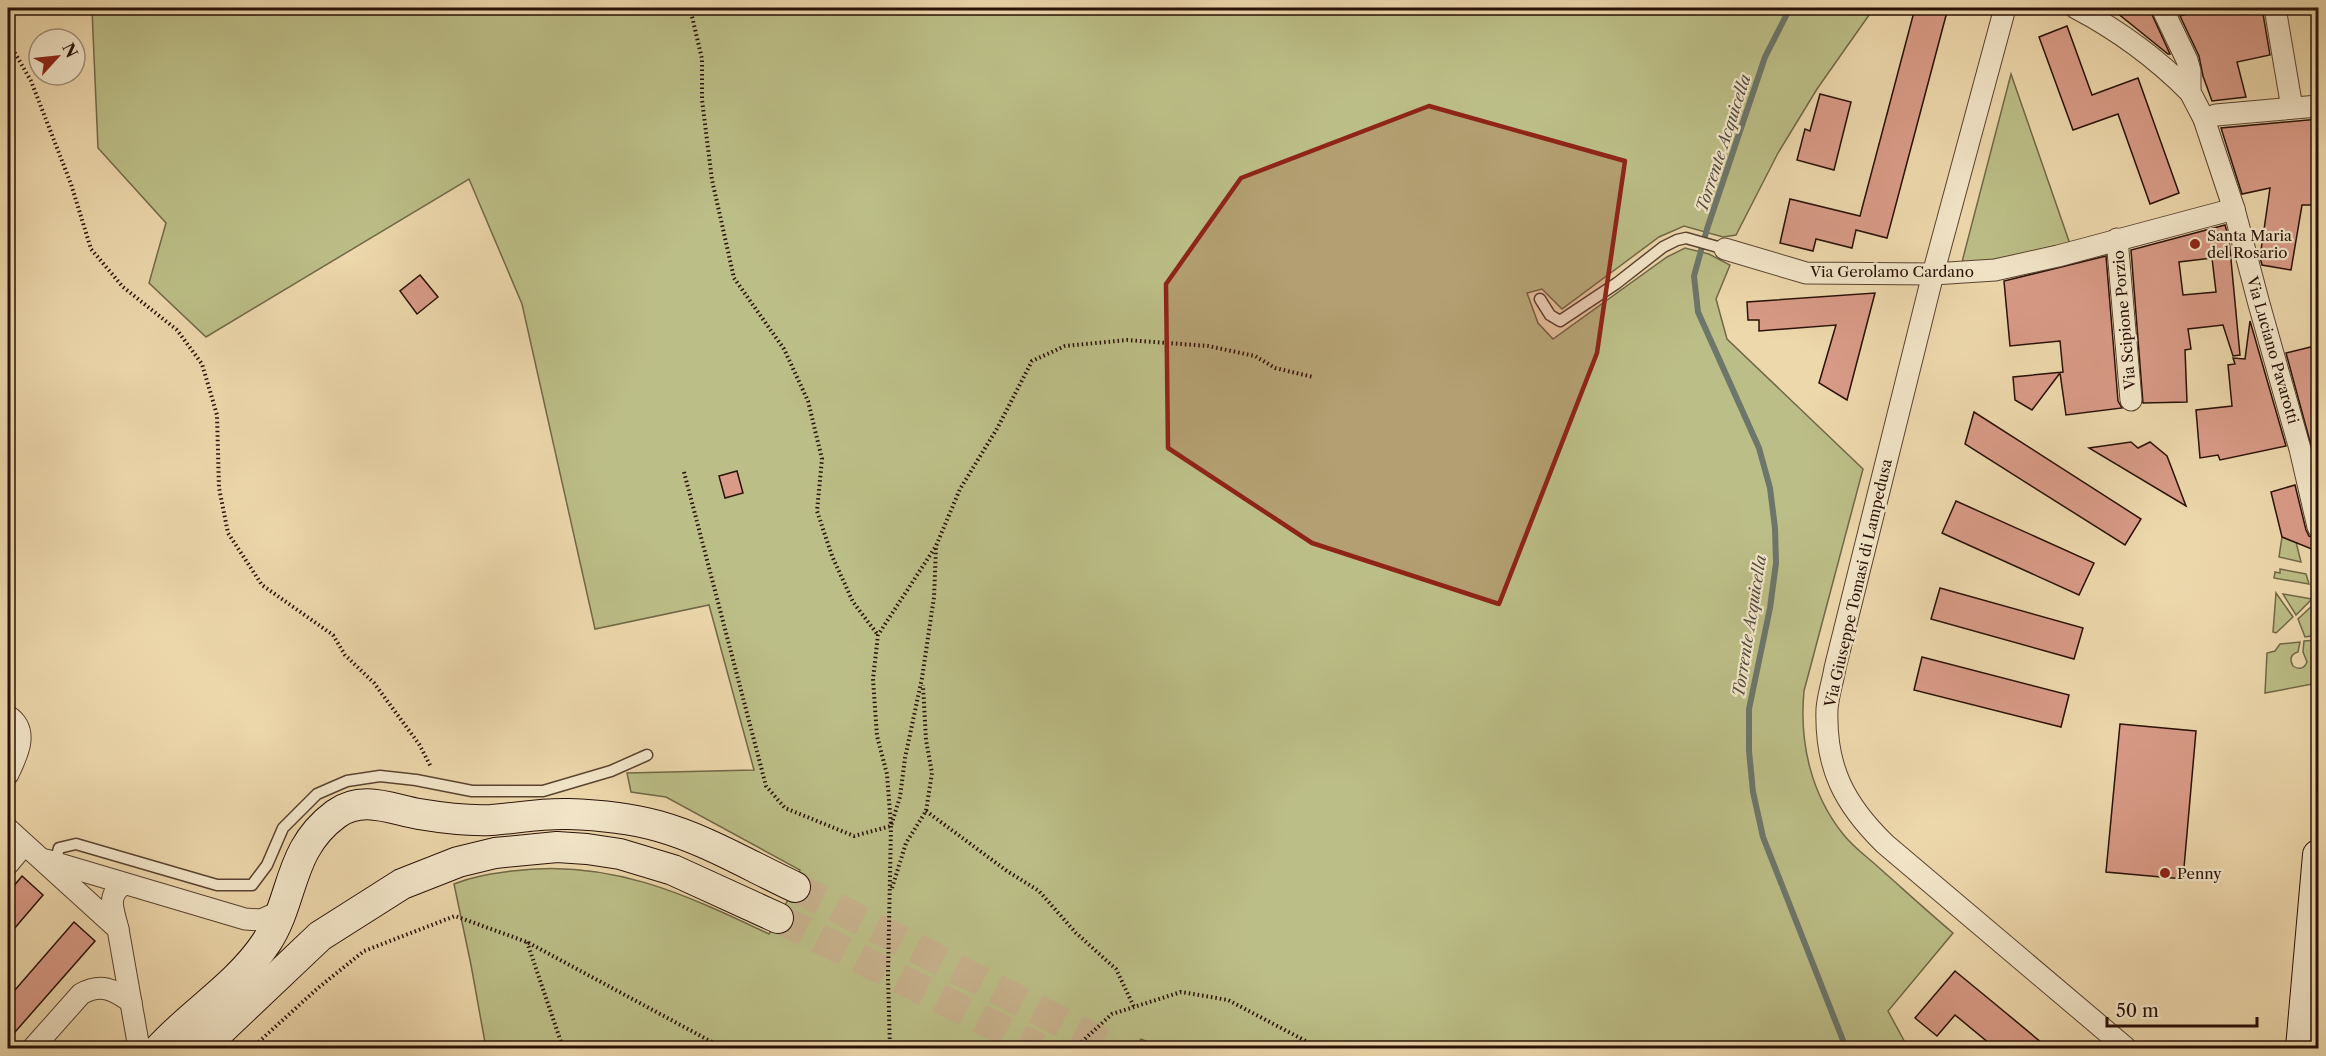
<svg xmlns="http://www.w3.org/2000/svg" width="2326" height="1056" font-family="'Libre Caslon Text',serif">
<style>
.green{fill:#bcbe87;stroke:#726847;stroke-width:1.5}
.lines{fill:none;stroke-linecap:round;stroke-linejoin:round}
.stream{stroke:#6c766b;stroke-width:6}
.building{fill:#d99b87;stroke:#291107;stroke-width:1.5;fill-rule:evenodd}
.secondary-tunnel{stroke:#c6b08b;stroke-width:30;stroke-dasharray:30 15;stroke-linecap:butt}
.lane-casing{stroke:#5a4330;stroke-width:13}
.street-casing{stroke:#5a4330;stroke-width:23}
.secondary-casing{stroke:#291107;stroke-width:32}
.path{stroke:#291107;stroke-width:4;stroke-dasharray:1.5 3;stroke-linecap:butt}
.lane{stroke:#f3e6c9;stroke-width:10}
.street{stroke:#f3e6c9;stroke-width:21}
.secondary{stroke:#f3e6c9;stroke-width:30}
.marked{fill:#8f2418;fill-opacity:0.2;stroke:#8f2418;stroke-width:4.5;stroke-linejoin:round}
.poi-dot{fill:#8f2418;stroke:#f3e6c9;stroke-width:2}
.labels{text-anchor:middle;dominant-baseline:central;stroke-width:4.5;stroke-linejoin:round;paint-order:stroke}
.poi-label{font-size:15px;fill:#291107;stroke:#f3e6c9;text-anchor:start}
.street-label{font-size:15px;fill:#291107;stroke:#f3e6c9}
.water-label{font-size:16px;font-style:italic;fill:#504c41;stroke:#f3e6c9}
</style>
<rect width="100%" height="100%" fill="#edd8ac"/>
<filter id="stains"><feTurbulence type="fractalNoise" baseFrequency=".00333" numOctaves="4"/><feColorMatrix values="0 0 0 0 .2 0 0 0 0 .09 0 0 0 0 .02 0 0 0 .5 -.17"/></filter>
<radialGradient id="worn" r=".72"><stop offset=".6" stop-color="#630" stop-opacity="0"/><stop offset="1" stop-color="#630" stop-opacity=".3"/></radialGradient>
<g class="green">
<path d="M90 8H1874L1817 89 1778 153 1736 235 1723 237 1684 226 1659 237 1562 309 1542 289 1527 293 1538 323 1553 339 1667 257 1685 248 1709 254 1730 265 1716 299 1727 339 1863 469 1804 691C1799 742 1811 794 1843 834 1852 846 1866 856 1877 866 1902 888 1927 911 1953 933L1888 1011 1908 1048H1161L1141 1039 1136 1048H486L471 965 454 884C473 876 491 874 512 871 608 858 685 894 769 934L795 887 800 870 666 797 631 792 627 773 754 770 709 605 595 629 522 304 469 179 206 337 149 283 166 223 98 148 92 10Z"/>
<polygon points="2011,74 2070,244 1962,266 1963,258"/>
<polygon points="2282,537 2296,542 2301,562 2279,557"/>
<polygon points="2280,569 2306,574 2309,584 2274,578 2275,572 2280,573"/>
<polygon points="2276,593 2293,617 2276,633 2273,632"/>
<polygon points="2283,594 2312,599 2296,615"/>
<polygon points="2314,604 2318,616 2318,635 2305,637 2298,619"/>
<path d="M2318 640V683L2265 693 2267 653 2275 651 2280 644 2300 642 2298 652C2291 654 2289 659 2293 666 2299 670 2304 669 2307 662L2303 652 2304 641Z"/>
</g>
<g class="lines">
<polyline class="stream" points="1790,8 1765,57 1707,229 1694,276 1698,312 1759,448 1770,488 1775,528 1776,563 1770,608 1749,709 1749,751 1753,792 1763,837 1846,1048"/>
</g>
<g class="building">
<polygon points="1915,8 1948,8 1887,238 1856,230 1852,248 1816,239 1813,251 1780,243 1790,199 1860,216"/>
<polygon points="2111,8 2149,8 2170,54 2168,54"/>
<polygon points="2208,8 2262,8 2270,55 2237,62 2246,97 2212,101 2203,76 2199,56 2180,16"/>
<polygon points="2067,26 2092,95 2138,78 2179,193 2150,204 2118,114 2073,130 2039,37"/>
<polygon points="1820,94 1851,102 1834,170 1797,160 1805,129 1810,131"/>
<polygon points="2319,119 2319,205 2302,205 2291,270 2262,265 2260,257 2270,188 2242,194 2221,128"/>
<path d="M2225 225 2229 239 2240 355 2233 356 2223 325 2188 329 2191 349 2185 350 2187 402 2143 403 2131 250ZM2212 258 2216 292 2183 295 2179 262Z"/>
<polygon points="2106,256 2118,401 2122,408 2066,415 2060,373 2032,410 2015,400 2013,377 2063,372 2060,341 2010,346 2004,281"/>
<polygon points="420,275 438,297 417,314 400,291"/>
<polygon points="1875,293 1847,400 1819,383 1836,325 1759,331 1759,320 1748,320 1747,302"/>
<polygon points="2250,321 2286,446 2220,460 2218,455 2200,458 2196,410 2232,406 2228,365 2235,364 2233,358 2245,359"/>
<polygon points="2319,345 2319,471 2318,471 2286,353"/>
<polygon points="1974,412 2141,519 2125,545 1965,444"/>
<polygon points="2131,442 2138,448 2150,442 2167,456 2186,506 2089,448"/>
<polygon points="737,471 743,493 725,498 719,476"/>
<polygon points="2295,485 2306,530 2309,536 2319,539 2319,552 2282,537 2271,492"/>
<polygon points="1956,501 2094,563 2079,595 1942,533"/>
<polygon points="1940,588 2083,628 2074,659 1931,619"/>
<polygon points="1922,657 2069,695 2061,727 1914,690"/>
<polygon points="2120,724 2196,731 2183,879 2106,872"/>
<polygon points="22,876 43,895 8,936 8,893"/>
<polygon points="74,922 95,941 8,1040 8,998"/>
<polygon points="1955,971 2006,1013 2048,1048 1995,1048 1955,1015 1937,1036 1915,1018"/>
</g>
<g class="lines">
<g class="secondary-tunnel">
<polyline points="795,887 1113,1048"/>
<polyline points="778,918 1039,1048"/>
</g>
<g class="lane-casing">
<g id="lane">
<polyline points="1540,299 1550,315 1560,321 1617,283 1663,247 1677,240 1686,238 1725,249"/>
<polyline points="55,863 59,848 76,844 217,885 252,885 267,865 283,828 317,794 347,781 380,776 416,780 472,791 543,791 611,771 647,755"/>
</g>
</g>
<g class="street-casing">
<g id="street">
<path d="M2005 8 1933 274 1835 668C1833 681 1828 695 1827 709 1825 767 1844 804 1885 844L2126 1048"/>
<path d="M2076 8C2118 30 2156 58 2190 92"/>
<polyline points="2162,8 2187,60 2190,71 2190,92 2204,119 2234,209 2259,304 2300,449 2318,527"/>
<polyline points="2275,8 2292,108"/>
<polyline points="2204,119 2216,115 2318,106"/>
<polyline points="2117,239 2131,400"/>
<polyline points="1725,249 1806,273 1933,274 1995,270 2058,256 2234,209"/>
<path d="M8 716C30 731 17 755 8 774"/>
<polyline points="8,829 118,929 139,1048"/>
<polyline points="46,860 245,919 261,920 281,911"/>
<polyline points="8,864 24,845"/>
<path d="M118 929C114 911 105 896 124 884"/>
<path d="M33 1048 81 994C101 983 113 989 131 1002"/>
</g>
</g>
<g class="secondary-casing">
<g id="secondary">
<path d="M160 1048C193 1012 238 985 266 943 295 899 287 850 336 814 362 795 391 809 419 814 443 818 467 821 491 820 517 818 543 813 568 814 598 815 629 818 658 826 705 839 750 866 795 887"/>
<polyline points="202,1048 320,936 402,884 458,862 495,853 557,847 587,849 620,854 673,870 778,918"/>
<polyline points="2301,1048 2318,855"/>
</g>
</g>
<g class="path">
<polyline points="690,8 702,59 702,100 712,180 734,278 784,349 808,401 822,459 817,511 832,556 853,602 878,635"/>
<polyline points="8,41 31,81 71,184 91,249 123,287 177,330 202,364 217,415 219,488 228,533 262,585 333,635 345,655 374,683 419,744 431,767"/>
<polyline points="684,472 766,786 785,808 854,836 891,826 900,797 905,758 922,678 934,597 936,548"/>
<polyline points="926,811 1007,871 1039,891 1076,933 1116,969 1134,1007"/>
<polyline points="892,888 906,843 926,811 932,773 926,740 923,685"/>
<polyline points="527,942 563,1048"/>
<polyline points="252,1048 318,988 364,951 455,916 527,942 723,1048"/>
<polyline points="890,1048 888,976 891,826 887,774 877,736 873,679 878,635 936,546 960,489 998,427 1032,361 1065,346 1127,340 1208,346 1255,356 1275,368 1313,377"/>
<polyline points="1075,1048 1112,1014 1181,992 1228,1000 1319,1048"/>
</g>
<use href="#lane" class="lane"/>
<use href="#street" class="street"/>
<use href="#secondary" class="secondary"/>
</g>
<path class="marked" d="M1429 106 1625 161 1597 353 1499 604 1312 543 1168 448 1166 284 1241 178Z"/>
<g class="poi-dot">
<circle cx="2195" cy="244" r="6"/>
<circle cx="2165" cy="873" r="6"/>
</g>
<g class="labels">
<g class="poi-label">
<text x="2207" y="235">Santa Maria<tspan x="2207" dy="17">del Rosario</tspan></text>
<text x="2177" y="873">Penny</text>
</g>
<g class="street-label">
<text x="1892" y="271">Via Gerolamo Cardano</text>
<text transform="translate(2124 320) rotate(-95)">Via Scipione Porzio</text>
<text transform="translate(2273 350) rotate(74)">Via Luciano Pavarotti</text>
<text transform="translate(1858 583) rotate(-77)">Via Giuseppe Tomasi di Lampedusa</text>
</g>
<g class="water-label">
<text transform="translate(1723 143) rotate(-72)">Torrente Acquicella</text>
<text transform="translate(1749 626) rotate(-81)">Torrente Acquicella</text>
</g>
</g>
<rect width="2326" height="1056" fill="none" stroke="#edd8ac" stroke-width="30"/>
<rect x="9" y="9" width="2308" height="1038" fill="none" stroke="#291107" stroke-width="3"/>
<rect x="15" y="15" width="2296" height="1026" fill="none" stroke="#291107" stroke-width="1.5"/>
<g transform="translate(57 57) rotate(63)"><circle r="28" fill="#f3e6c9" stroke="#a2917b" stroke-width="1.5"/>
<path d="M0-4.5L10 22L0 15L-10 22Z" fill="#8f2418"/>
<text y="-9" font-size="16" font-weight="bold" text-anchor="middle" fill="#291107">N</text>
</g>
<path d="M2107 1017v9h150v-9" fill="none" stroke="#291107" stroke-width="3"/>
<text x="2116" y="1017" font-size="18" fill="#291107" stroke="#f3e6c9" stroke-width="4.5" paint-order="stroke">50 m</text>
<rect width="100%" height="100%" filter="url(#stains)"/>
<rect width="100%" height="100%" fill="url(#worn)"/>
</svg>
